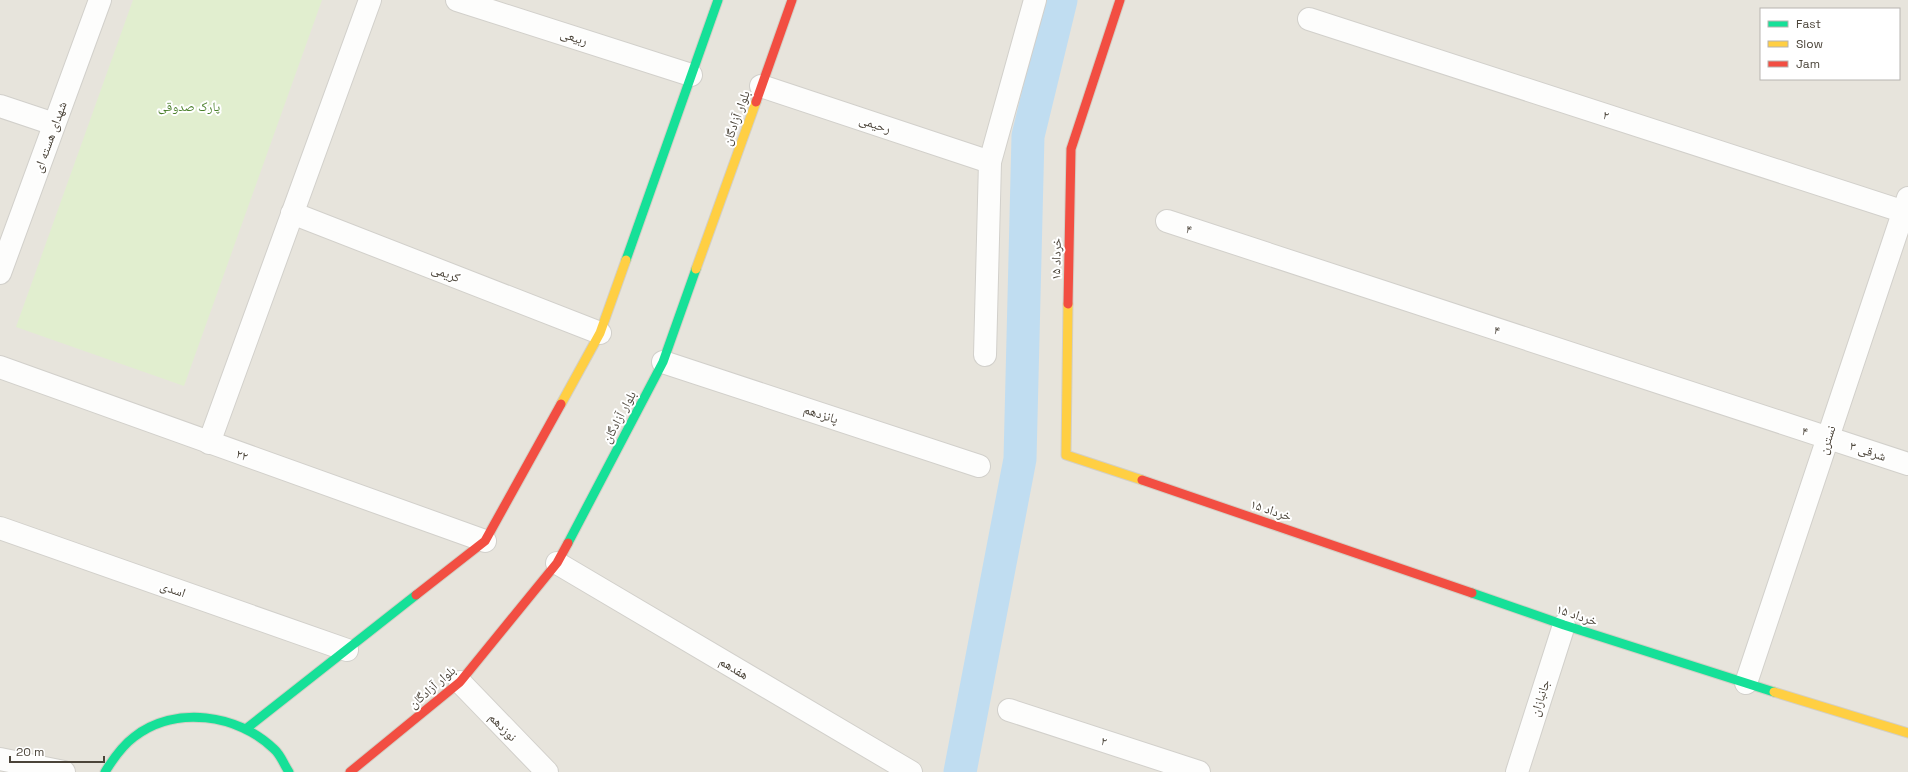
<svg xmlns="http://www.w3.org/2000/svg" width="1908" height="772" font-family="'Space Grotesk','Noto Naskh Arabic',sans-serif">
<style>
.residential{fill:#e7e4dc;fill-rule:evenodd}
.green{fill:#e1eecf}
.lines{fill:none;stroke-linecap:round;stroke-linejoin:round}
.canal{stroke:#c0ddf1;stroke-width:33}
.street-casing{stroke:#d2d0cb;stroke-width:24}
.fast-casing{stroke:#d3cfc5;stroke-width:11}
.slow-casing{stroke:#d3cfc5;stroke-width:11}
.jam-casing{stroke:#d3cfc5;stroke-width:11}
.street{stroke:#fdfdfc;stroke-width:22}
.fast{stroke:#16e098;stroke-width:9}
.slow{stroke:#ffcf43;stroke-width:9}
.jam{stroke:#f24e42;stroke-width:9}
.labels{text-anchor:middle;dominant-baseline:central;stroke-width:4;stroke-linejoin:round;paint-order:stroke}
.street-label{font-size:13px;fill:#4b4439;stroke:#fff}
.park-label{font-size:13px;fill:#4a7f2a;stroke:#fff}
</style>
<rect width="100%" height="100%" fill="#f4f2ee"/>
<path class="residential" d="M0 0H1908V772H0ZM1761 9H1899V79H1761Z"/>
<polygon class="green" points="133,0 322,0 184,386 16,327"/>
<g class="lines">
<polyline class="canal" points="960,772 1020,459 1028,136 1061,0"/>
<g class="street-casing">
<g id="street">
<polyline points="457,0 691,75"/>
<polyline points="1309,19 1908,213"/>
<polyline points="761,86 990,162"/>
<polyline points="0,106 54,124"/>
<polyline points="292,213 600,333"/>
<polyline points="1167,221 1908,464"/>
<polyline points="0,273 100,0"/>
<polyline points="985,355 990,162 1035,0"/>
<polyline points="663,362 979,466"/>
<polyline points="0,367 485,541"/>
<polyline points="209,443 370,0"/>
<polyline points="0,528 347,650"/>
<polyline points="557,563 911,772"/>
<polyline points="460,682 547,772"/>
<polyline points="1746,683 1908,198"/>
<polyline points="1009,710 1199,772"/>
<polyline points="0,759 64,772"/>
<polyline points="1517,772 1564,625"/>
</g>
</g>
<g class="fast-casing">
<g id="fast">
<polyline points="626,260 718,0"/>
<polyline points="568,543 663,362 696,269"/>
<polyline points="1472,593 1564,625 1774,692"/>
<polyline points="247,728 416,595"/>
<path d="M105 772C113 759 122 746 134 737 175 705 238 714 274 749 281 755 284 765 289 772"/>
</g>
</g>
<g class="slow-casing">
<g id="slow">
<polyline points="696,269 756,102"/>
<polyline points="1068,304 1066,455 1142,480"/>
<polyline points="561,404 600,333 626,260"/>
<polyline points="1774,692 1908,733"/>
</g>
</g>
<g class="jam-casing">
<g id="jam">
<polyline points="756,102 792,0"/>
<polyline points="1068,304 1071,149 1120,0"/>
<polyline points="1142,480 1472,593"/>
<polyline points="416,595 485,541 561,404"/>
<polyline points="350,772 460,682 557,563 568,543"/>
</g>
</g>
<use href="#street" class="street"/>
<use href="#fast" class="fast"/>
<use href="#slow" class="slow"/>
<use href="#jam" class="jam"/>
</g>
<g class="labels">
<g class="street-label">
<text transform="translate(574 37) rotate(18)">ربیعی</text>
<text transform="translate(1606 115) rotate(18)">۲</text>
<text transform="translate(736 118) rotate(-70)">بلوار آزادگان</text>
<text transform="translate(875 124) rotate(18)">رحیمی</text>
<text transform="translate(50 137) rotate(-70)">شهدای هسته ای</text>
<text transform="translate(1189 229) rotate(18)">۴</text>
<text transform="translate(1056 259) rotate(-89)">۱۵ خرداد</text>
<text transform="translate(446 273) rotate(21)">کریمی</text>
<text transform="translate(1497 330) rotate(18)">۴</text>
<text transform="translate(821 414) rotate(18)">پانزدهم</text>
<text transform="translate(619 417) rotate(-62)">بلوار آزادگان</text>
<text transform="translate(1805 431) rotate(18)">۴</text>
<text transform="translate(1827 440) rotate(-72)">نسترن</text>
<text transform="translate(1868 451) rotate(18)">۳ شرقی</text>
<text transform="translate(242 455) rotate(20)">۲۲</text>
<text transform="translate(1271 510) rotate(18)">۱۵ خرداد</text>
<text transform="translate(173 589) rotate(19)">اسدی</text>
<text transform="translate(1577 615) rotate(18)">۱۵ خرداد</text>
<text transform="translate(734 668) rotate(31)">هفدهم</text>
<text transform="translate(432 687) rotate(-41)">بلوار آزادگان</text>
<text transform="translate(1540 698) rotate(-72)">جانبازان</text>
<text transform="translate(503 727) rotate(46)">نوزدهم</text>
<text transform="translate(1104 741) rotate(18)">۲</text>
</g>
<g class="park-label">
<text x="189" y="106">پارک صدوقی</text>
</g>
</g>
<rect x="1760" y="8" width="140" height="72" fill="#ffffff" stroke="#b7b4b0"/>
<rect x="1768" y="21" width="20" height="6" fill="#16e098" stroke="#b7b4b0"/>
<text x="1796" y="28" font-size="12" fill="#4b4439">Fast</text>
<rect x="1768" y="41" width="20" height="6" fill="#ffcf43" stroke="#b7b4b0"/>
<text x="1796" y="48" font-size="12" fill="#4b4439">Slow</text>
<rect x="1768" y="61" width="20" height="6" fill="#f24e42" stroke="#b7b4b0"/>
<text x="1796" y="68" font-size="12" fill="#4b4439">Jam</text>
<path d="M10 756v6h94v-6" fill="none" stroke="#4b4439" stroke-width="2"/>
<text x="16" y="756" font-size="12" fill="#4b4439" stroke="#ffffff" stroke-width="3" paint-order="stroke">20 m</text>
</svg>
